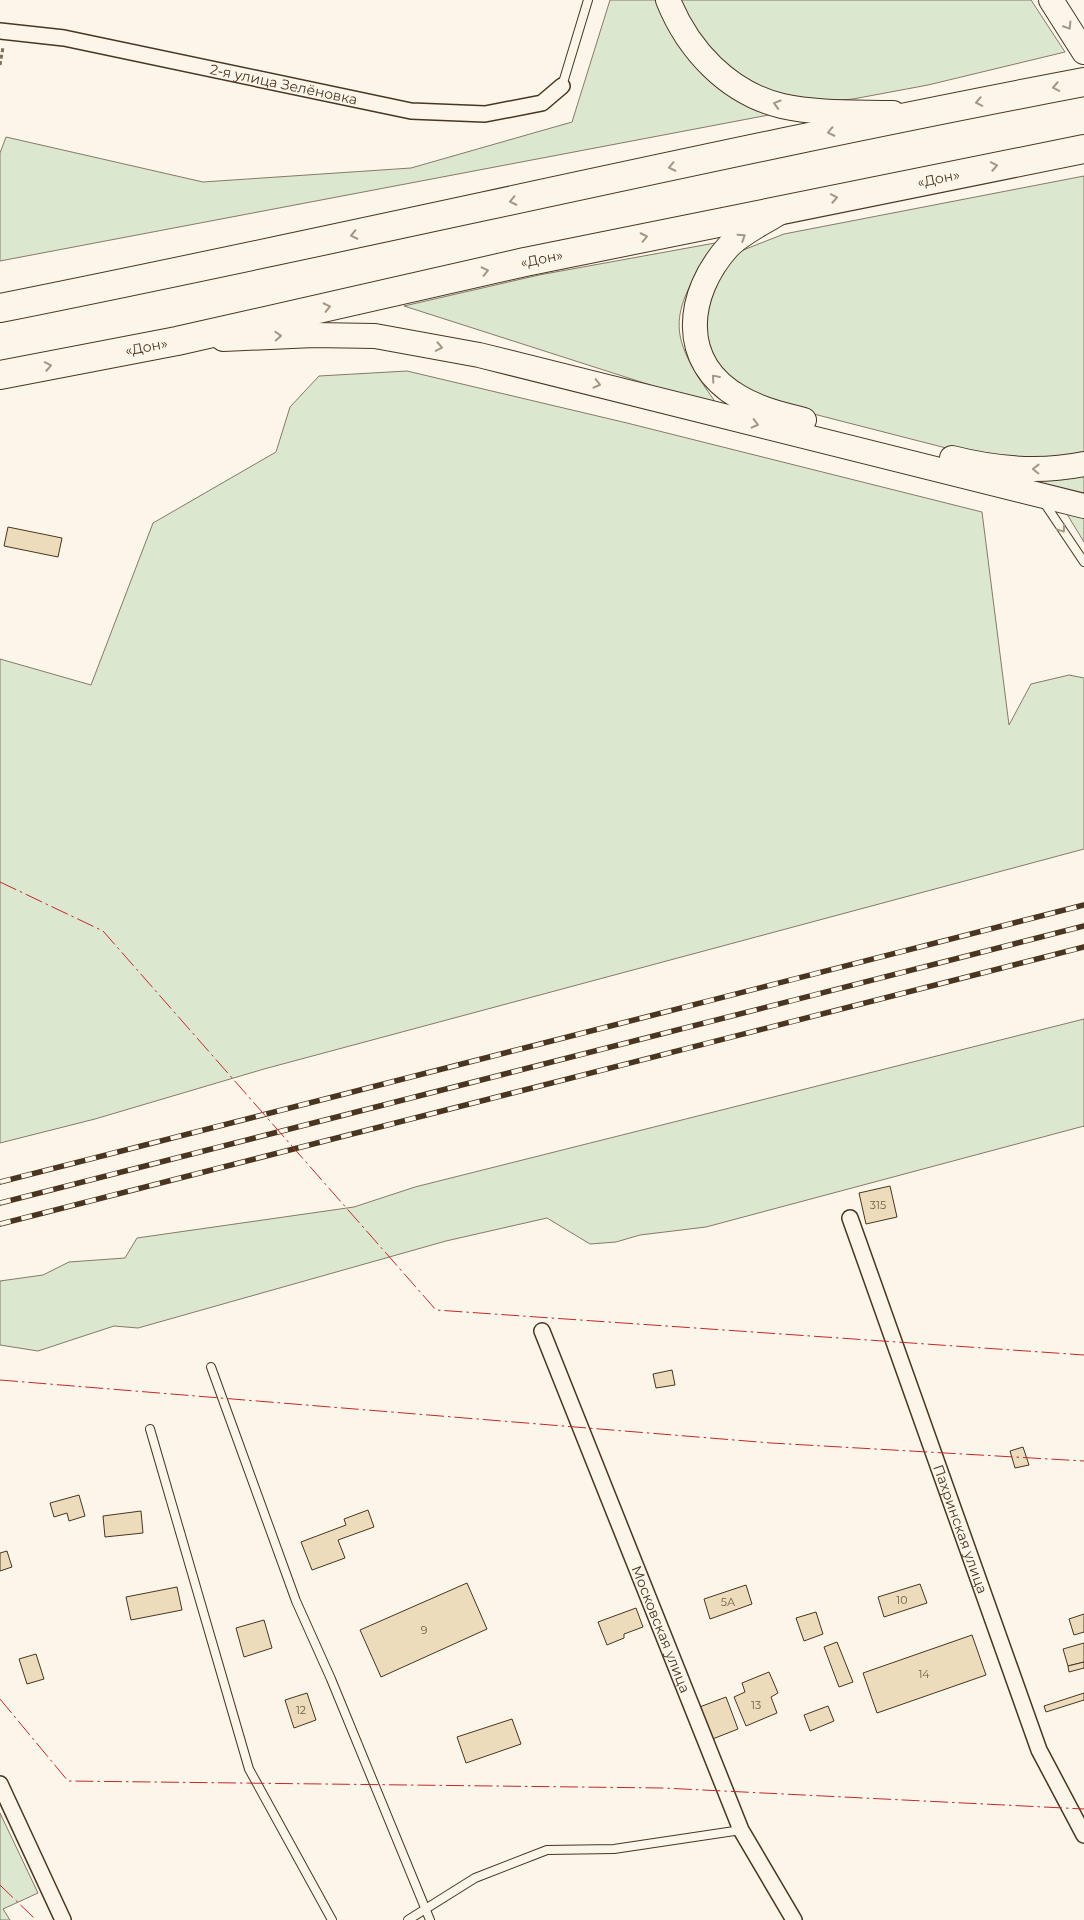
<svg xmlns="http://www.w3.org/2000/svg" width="1084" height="1920" font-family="Montserrat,sans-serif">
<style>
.green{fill:#dce7d0;stroke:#887966}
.building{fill:#ecdcbc;stroke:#4a3520}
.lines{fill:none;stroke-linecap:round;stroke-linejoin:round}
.service-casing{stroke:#4a3520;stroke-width:10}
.minor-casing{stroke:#4a3520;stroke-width:18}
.primary-casing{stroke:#4a3520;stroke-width:26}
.motorway-casing{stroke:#4a3520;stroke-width:30}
.path{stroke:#7f6f5c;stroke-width:3;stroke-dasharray:4 2.5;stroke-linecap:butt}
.service{stroke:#fbf6e9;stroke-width:8}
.minor{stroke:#fbf6e9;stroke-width:15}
.primary{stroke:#fbf6e9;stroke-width:24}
.motorway{stroke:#fbf6e9;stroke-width:28}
.rail-casing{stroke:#4a3520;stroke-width:5.5}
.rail{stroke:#fbf6e9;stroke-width:4;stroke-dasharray:11;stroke-linecap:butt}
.power{stroke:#c62828;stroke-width:1;stroke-dasharray:18 4 2.5 4;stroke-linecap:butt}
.oneway{stroke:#a29684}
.labels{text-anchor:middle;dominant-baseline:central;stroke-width:4;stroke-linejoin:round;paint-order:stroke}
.number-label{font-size:11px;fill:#725f47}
.street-label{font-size:14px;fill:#4a3520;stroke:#fbf6e9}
</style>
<rect width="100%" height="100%" fill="#fbf6e9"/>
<g class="green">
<polygon points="610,0 658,0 774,114 0,261 0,153 6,137 203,182 411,168 572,122"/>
<polygon points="677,0 1031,0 1065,52 928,85 853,99 818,102 771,94 710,55"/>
<polygon points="1084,176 1084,455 1031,461 946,448 767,402 729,381 708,353 706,294 733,254 784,234"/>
<path d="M715 243C667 318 666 334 719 407L404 306 539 275Z"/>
<polygon points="407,371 627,423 982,512 1009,725 1031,684 1069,675 1084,678 1084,849 264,1069 95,1119 0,1143 0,659 91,685 153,523 276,452 290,407 319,376"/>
<polygon points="1084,475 1084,494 1030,480"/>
<polygon points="1065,511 1084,516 1084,542"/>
<polygon points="1084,1019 1084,1126 706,1227 640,1235 616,1242 590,1244 547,1218 446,1241 138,1328 114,1326 38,1351 0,1345 0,1281 43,1275 69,1262 125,1258 137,1238 354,1207 415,1187"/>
<polygon points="0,1813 38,1893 3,1909 10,1920 0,1920"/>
</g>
<g class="building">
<polygon points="8,527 62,538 58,557 4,546"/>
<polygon points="890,1186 897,1217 866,1224 859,1193"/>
<polygon points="672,1370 675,1385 656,1388 653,1374"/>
<polygon points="1023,1447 1029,1465 1015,1468 1010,1451"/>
<polygon points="79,1495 85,1516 69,1521 67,1513 54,1517 50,1503"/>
<polygon points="368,1510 374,1527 338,1540 345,1558 312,1570 301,1542 346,1525 344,1519"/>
<polygon points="141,1511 143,1533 105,1537 103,1516"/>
<polygon points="7,1551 12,1567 0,1571 0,1553"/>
<polygon points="467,1583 487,1629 381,1677 360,1630"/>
<polygon points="920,1584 927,1603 884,1617 878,1597"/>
<polygon points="746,1585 752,1604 710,1619 704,1599"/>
<polygon points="177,1587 182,1610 131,1620 126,1597"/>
<polygon points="636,1608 643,1627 624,1634 624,1638 607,1645 598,1622"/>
<polygon points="816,1612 823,1634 804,1641 796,1618"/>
<polygon points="1084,1614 1084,1632 1074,1635 1069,1619"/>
<polygon points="264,1620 272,1648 244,1657 236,1628"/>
<polygon points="972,1635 986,1675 877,1713 863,1673"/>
<polygon points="837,1642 853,1682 839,1687 824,1647"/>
<polygon points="1084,1643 1084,1662 1068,1666 1063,1649"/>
<polygon points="36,1654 44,1679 27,1684 19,1659"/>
<polygon points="1084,1662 1084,1668 1069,1672 1068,1666"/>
<polygon points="769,1672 778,1693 771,1697 777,1713 746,1726 734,1697 745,1692 742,1683"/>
<polygon points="307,1693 316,1720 294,1728 285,1700"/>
<polygon points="1084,1693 1084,1700 1046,1712 1044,1706"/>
<polygon points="726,1697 738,1729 710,1740 697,1708"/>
<polygon points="828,1706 834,1721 810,1731 804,1715"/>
<polygon points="512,1719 521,1744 466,1763 457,1737"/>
</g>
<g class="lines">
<g class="service-casing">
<g id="service">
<polyline points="562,86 588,0"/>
<polyline points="1043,501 1084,562"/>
<polyline points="211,1367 296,1601 331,1679 430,1920"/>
<polyline points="150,1429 249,1769 332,1920"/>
<polyline points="408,1920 475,1878 547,1850 614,1849 741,1830"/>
</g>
</g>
<g class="minor-casing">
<g id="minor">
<path id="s1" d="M0 31 64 38 411 111 485 114 542 103 562 86"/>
<path id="s2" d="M850 1218 1039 1750 1084 1835"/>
<path id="s3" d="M542 1331 741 1830 794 1920"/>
<polyline points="0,1784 63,1920"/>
</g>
</g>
<g class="primary-casing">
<g id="primary">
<path d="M668 0C688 50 728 93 782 106 818 114 857 112 893 113"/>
<polyline points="1051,0 1084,52"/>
<path d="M779 213C763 223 741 233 728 247 686 294 678 362 739 397 759 409 781 414 804 420"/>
<polyline points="223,339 314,335 375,336 479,355 1084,506"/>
<path d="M952 458C995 469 1040 473 1084 464"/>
</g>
</g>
<g class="motorway-casing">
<g id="motorway">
<path d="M0 308C362 236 721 151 1084 82"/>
<path id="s4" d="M0 375 177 341 525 262 1084 149"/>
</g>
</g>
<polyline class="path" points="0,65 3,47"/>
<use href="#service" class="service"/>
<use href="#minor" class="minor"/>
<use href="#primary" class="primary"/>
<use href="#motorway" class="motorway"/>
<g class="rail-casing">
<g id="rail">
<polyline points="0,1182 1084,905"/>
<polyline points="0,1203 1084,926"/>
<polyline points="0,1224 1084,947"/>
</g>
</g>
<use href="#rail" class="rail"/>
<g class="power">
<polyline points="0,882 103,931 436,1310 1084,1355"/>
<polyline points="0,1380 771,1443 1084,1461"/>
<polyline points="0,1699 68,1781 663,1788 1084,1809"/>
<polyline points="0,1885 36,1920"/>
</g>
</g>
<defs><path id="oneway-chevron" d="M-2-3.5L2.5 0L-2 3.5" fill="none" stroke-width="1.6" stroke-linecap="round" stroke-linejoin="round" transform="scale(1.25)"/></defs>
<g class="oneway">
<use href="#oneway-chevron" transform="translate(1068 26) rotate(58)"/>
<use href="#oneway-chevron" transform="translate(1056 87) rotate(169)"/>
<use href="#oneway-chevron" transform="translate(979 102) rotate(169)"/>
<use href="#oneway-chevron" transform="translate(777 104) rotate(-164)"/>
<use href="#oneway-chevron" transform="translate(831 132) rotate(168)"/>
<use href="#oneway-chevron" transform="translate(994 166) rotate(-11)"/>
<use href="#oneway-chevron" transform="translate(672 167) rotate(168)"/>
<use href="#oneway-chevron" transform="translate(834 198) rotate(-11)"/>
<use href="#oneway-chevron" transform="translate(513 201) rotate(168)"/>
<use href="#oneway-chevron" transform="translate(354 235) rotate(168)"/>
<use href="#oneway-chevron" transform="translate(644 237) rotate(-12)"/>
<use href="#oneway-chevron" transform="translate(742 237) rotate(-33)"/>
<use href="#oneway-chevron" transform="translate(485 271) rotate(-13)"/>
<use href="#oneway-chevron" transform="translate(327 307) rotate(-13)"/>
<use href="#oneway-chevron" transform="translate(278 336) rotate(-3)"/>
<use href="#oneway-chevron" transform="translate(439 347) rotate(11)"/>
<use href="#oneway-chevron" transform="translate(48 366) rotate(-11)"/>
<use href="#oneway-chevron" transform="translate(715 378) rotate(-131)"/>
<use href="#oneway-chevron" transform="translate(597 384) rotate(14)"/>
<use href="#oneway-chevron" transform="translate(755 424) rotate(14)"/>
<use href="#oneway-chevron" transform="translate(1036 469) rotate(-179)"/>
<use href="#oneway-chevron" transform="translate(1062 529) rotate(56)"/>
</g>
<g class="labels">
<g class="number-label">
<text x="878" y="1205">315</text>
<text x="902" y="1600">10</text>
<text x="728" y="1602">5А</text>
<text x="424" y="1630">9</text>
<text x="924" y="1674">14</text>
<text x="756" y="1705">13</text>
<text x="301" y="1710">12</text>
</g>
<g class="street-label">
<text stroke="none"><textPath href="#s1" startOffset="289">2-я улица Зелёновка</textPath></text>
<text stroke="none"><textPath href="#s4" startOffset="959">«Дон»</textPath></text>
<text stroke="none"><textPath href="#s4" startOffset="554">«Дон»</textPath></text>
<text stroke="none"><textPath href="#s4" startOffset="149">«Дон»</textPath></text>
<text stroke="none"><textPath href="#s2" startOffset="330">Пахринская улица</textPath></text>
<text stroke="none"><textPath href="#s3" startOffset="321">Московская улица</textPath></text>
</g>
</g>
</svg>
